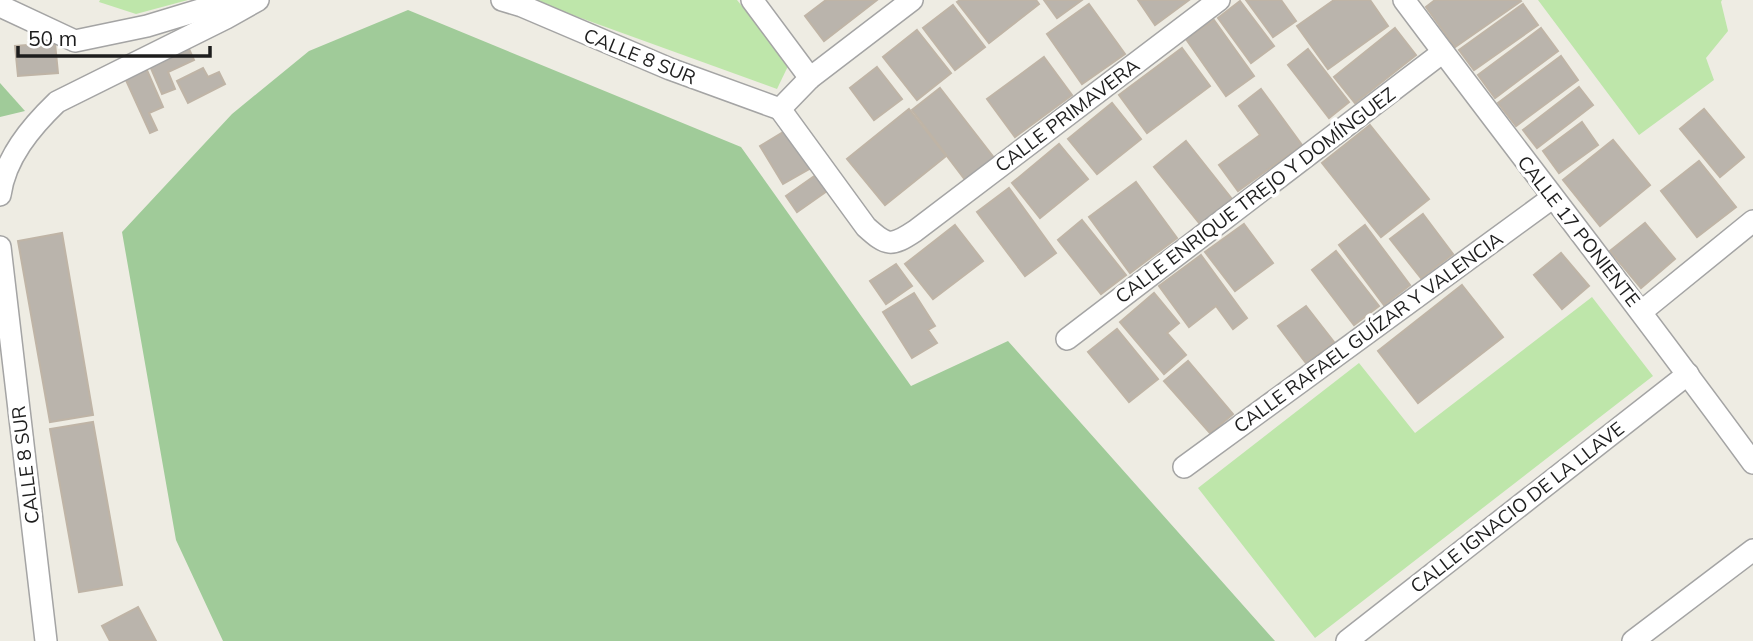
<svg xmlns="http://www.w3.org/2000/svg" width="1753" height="641" font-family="Mulish,sans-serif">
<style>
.grass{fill:#bee6aa}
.forest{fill:#a0cb99}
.building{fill:#bab4ac;stroke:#bfb4a6;stroke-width:2}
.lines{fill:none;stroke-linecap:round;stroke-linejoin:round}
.street-casing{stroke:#a4a4a4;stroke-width:24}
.street{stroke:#fff;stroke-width:21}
.labels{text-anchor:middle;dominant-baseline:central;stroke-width:7;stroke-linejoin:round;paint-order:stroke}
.street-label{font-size:19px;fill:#1d1d1d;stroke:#fff}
</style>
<rect width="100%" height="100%" fill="#eeece3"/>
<g class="grass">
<polygon points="100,0 188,0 136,14 99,2"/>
<polygon points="531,0 737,0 789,64 777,89"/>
<polygon points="1538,0 1722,0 1721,2 1728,31 1706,58 1714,80 1639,135"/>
<polygon points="1592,297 1653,376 1315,638 1198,488 1359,363 1415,433"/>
</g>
<g class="forest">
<polygon points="408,10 741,147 911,386 1008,341 1275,641 223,641 176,540 122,232 232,114 309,51"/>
<polygon points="0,83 25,111 0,117"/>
</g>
<g class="building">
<polygon points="826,0 877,0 824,41 805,16"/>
<polygon points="960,0 1036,0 1039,4 989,43 957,2"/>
<polygon points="1044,0 1082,0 1057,18"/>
<polygon points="1138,0 1189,0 1155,25"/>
<polygon points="1246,0 1281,0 1296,21 1273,37"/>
<polygon points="1334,0 1370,0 1388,26 1328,69 1297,26"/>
<polygon points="1435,0 1520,0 1521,1 1455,47 1426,7"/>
<polygon points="1240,1 1274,46 1251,63 1218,18"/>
<polygon points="1089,4 1125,54 1082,84 1047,34"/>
<polygon points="1523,4 1538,25 1474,70 1459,50"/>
<polygon points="953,5 985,47 955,70 923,28"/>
<polygon points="1214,20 1254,76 1226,96 1186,39"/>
<polygon points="1395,28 1416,55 1355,103 1334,77"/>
<polygon points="1541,28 1558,51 1495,98 1478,75"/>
<polygon points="917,30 951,73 917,100 883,57"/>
<polygon points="55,43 58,73 18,76 15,46"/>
<polygon points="1182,48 1210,86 1147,133 1119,95"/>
<polygon points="189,49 194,60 168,72 175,89 162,94 150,66"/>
<polygon points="1308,49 1349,102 1329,118 1288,65"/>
<polygon points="1561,56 1578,80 1516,126 1498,103"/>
<polygon points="1044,57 1072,95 1015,137 987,99"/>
<polygon points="877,67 902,99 874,120 850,88"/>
<polygon points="146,68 163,107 149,113 157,130 150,133 125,78"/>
<polygon points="203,68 208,77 219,72 225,84 188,103 177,81"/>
<polygon points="1579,87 1593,105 1537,148 1523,130"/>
<polygon points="940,88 995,159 966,181 912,110"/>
<polygon points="1261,89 1302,145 1238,191 1219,165 1260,135 1239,106"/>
<polygon points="1112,103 1141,139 1097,174 1068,139"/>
<polygon points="909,109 946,156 885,205 847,159"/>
<polygon points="1704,109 1744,157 1720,177 1680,129"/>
<polygon points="1582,122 1598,145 1559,173 1543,151"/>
<polygon points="1370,125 1429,199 1381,237 1322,163"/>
<polygon points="790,128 813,167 783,184 760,146"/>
<polygon points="1613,140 1650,185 1600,226 1563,180"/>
<polygon points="1186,141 1232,199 1200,224 1154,167"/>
<polygon points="1059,144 1088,179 1040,218 1012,183"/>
<polygon points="1699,161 1736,207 1697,237 1661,191"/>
<polygon points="816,175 827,191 797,212 786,196"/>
<polygon points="1136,182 1177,238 1130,273 1089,217"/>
<polygon points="1009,188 1056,253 1025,276 977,212"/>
<polygon points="1423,214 1453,254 1421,278 1390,239"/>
<polygon points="1082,220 1126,275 1101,294 1058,240"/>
<polygon points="1645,223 1675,259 1641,288 1610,251"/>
<polygon points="1244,224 1273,263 1235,291 1205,252"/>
<polygon points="955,225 983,261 933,299 905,264"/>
<polygon points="1365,225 1410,285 1384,305 1339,245"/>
<polygon points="62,233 93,415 50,422 18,241"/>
<polygon points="1336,251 1379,306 1354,325 1312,270"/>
<polygon points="1561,253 1589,286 1562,309 1534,275"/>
<polygon points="1201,255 1247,318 1233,329 1216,306 1189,327 1159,286"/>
<polygon points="896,264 912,286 886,304 870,281"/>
<polygon points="1462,285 1503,337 1418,403 1378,351"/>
<polygon points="914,293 935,326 928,330 937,343 912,358 883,312"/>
<polygon points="1154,293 1179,323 1167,333 1186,355 1164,374 1120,322"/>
<polygon points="1306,306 1334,342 1306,363 1278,326"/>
<polygon points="1117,329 1158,379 1129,402 1088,352"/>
<polygon points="1188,361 1233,414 1210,433 1164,381"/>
<polygon points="93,422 122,585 79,592 50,429"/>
<polygon points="138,607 156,641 110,641 102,626"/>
</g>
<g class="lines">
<g class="street-casing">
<g id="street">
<polyline points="502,0 522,6 670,69 780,109"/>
<polyline points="752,0 810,78"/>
<path d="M1404 0C1520 155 1639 307 1753 463"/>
<polyline points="0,6 75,41 147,26 233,0"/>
<path d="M780 109 866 227C887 246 891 247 915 231L1219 0"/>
<polyline points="780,109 810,78 912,0"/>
<path d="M0 195C5 158 31 127 57 102L226 18 258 0"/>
<polyline points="0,247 46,641"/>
<polyline points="1641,312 1753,221"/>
<polyline points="1067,339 1443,52"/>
<polyline points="1184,467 1552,198"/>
<polyline points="1347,641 1688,374"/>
<polyline points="1633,641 1753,550"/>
</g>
</g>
<use href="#street" class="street"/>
</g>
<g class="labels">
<g class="street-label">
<text transform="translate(640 56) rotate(22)">CALLE 8 SUR</text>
<text transform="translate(1067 115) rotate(-37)">CALLE PRIMAVERA</text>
<text transform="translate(1255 195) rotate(-37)">CALLE ENRIQUE TREJO Y DOMÍNGUEZ</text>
<text transform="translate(1579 231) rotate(52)">CALLE 17 PONIENTE</text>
<text transform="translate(1368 332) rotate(-36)">CALLE RAFAEL GUÍZAR Y VALENCIA</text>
<text transform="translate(25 465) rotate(-97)">CALLE 8 SUR</text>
<text transform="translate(1517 507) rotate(-38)">CALLE IGNACIO DE LA LLAVE</text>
</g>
</g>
<path d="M18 46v10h192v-10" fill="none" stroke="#1d1d1d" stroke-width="3.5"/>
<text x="28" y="46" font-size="21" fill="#1d1d1d" stroke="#ffffff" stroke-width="5" paint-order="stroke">50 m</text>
</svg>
